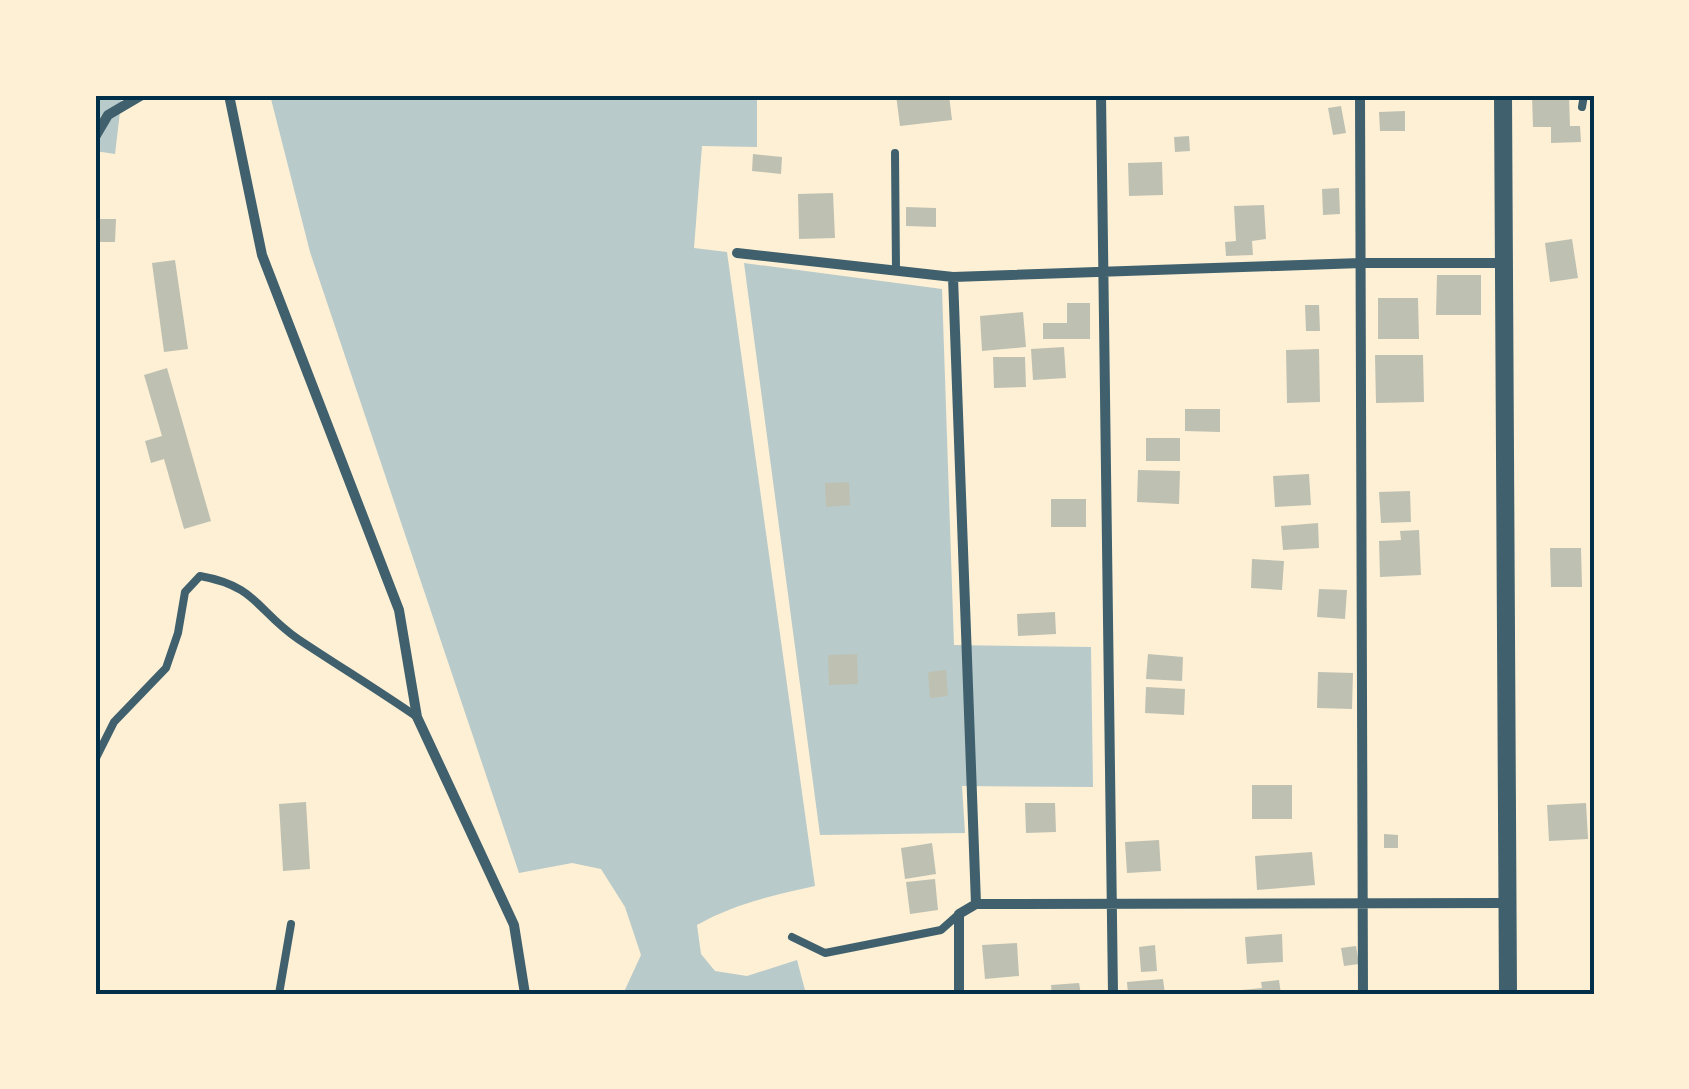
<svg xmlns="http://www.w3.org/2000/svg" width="1689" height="1089" font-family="Barlow,sans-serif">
  <rect width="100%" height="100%" fill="#fdf0d5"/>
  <path fill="#b9caca" d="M95,95H122L115,154L95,151Z
    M270,95H757V147L702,146L694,248L727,252L815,886C774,895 734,904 697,925L701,954L715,971L747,976L797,960L806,994H623L641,955L625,907L601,869L572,863L519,873L310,252Z
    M744,263L942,289L954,645L1091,647L1093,787L962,786L965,833L820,835Z"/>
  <path fill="#bec0b2" d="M896,95H949L952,120L900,126Z
    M1532,95H1569L1570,126H1580L1581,142L1551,143V127H1533Z
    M1341,106L1346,133L1333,135L1328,108Z
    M1405,111V131H1380L1379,112Z
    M1189,136L1190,151L1175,152L1174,137Z
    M753,154L782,157L781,174L752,171Z
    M1162,162L1163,195L1129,196L1128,163Z
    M1339,188L1340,214L1323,215L1322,189Z
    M833,193L835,238L799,239L798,194Z
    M1264,205L1266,239L1252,241L1253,255L1226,256L1225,242L1236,241L1234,206Z
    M906,207L936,208V227L906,226Z
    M96,219H116L115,242H96Z
    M1572,239L1578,278L1550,282L1545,243Z
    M175,260L188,349L164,352L152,263Z
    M1437,275H1481V315H1436Z
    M1378,298H1418L1419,339H1378Z
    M1067,303H1090V339H1043V323H1067Z
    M1305,305H1319L1320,331H1306Z
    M1023,312L1026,347L982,351L980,316Z
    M1064,347L1066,378L1033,380L1031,349Z
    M1319,349L1320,402L1287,403L1286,350Z
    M1375,355H1423L1424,402L1376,403Z
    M993,357H1025L1026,387L994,388Z
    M167,368L211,521L184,529L164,459L151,463L145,441L162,436L144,375Z
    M1185,409H1220V432L1185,431Z
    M1146,438H1180V461H1146Z
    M1138,470L1180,471L1179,504L1137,502Z
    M1309,474L1311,505L1275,507L1273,476Z
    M849,482L850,505L826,507L825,483Z
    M1410,491L1411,522L1381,523L1379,492Z
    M1051,499H1086V527H1051Z
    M1318,523L1319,548L1283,550L1281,526Z
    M1419,530L1421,575L1380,577L1379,541L1401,540L1400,531Z
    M1550,548H1581L1582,587H1551Z
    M1252,559L1284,561L1282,590L1251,588Z
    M1319,589L1347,590L1345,619L1317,617Z
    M1055,612L1056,634L1018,636L1017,614Z
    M857,654L858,684L829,685L828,655Z
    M1148,654L1183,657L1182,681L1146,679Z
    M946,670L948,696L930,698L928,672Z
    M1318,672L1353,673L1352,709L1317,708Z
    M1146,687L1185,689L1184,715L1145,713Z
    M1252,785H1292V819H1252Z
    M306,802L310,869L283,871L279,804Z
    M1025,803H1055L1056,832L1026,833Z
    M1586,803L1588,839L1549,841L1547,805Z
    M1384,834L1398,835V848H1384Z
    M1159,840L1161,871L1127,873L1125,842Z
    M932,843L936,874L905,879L901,848Z
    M1312,852L1315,885L1257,890L1255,856Z
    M935,879L938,910L910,914L906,882Z
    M1282,934L1283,962L1247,964L1245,937Z
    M1017,943L1019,976L985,979L982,945Z
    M1155,945L1157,971L1141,972L1139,947Z
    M1356,946L1359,964L1344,966L1341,948Z
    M1163,979L1165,994H1128L1127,982Z
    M1279,980L1281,994H1242V990L1262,988L1261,982Z
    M1079,983L1081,994H1052L1051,985Z
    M1384,990H1420V994H1384Z"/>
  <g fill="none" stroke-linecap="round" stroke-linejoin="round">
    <path stroke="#3f606c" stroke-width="8" d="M1582,107L1584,95
      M895,153L896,271
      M95,760L114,722L166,668L178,633L185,592L200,576C257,586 257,611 298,639C337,665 378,690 417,717
      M792,937L825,953L941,930L959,914
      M279,994L291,924"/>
    <path stroke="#3f606c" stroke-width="10" d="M229,95L262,255L399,610L417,717L514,925L525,994
      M1101,95L1113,994
      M1360,95L1363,994
      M95,137L108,115L142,95
      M737,253L953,277L1361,263H1505
      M953,277L976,904
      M976,904L1507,903
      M959,994V914L976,904"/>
    <path stroke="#3f606c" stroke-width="18" d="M1503,95L1508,994"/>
  </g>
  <rect width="1689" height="1089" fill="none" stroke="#fdf0d5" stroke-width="195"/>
  <rect x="98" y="98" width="1494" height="894" fill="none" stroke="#003049" stroke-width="4"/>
</svg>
